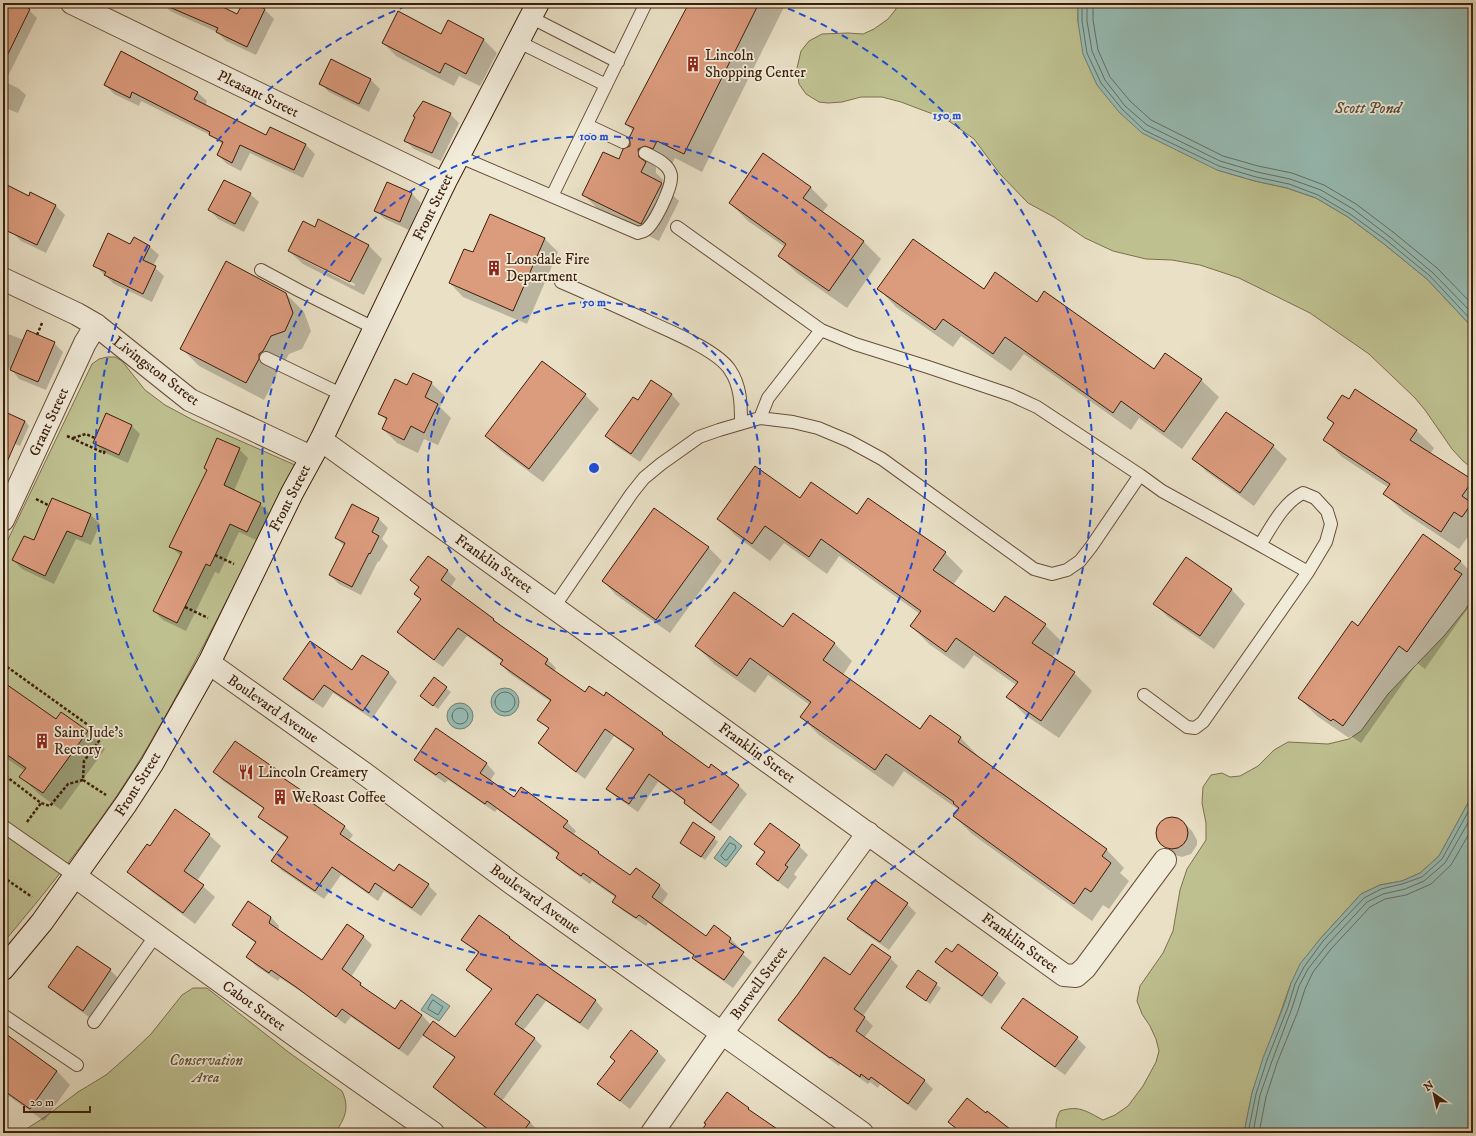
<svg xmlns="http://www.w3.org/2000/svg" width="1476" height="1136" font-family="'IM FELL DW Pica',serif">
  <rect width="100%" height="100%" fill="#e9e0c6"/>
  <filter id="stains"><feTurbulence type="fractalNoise" baseFrequency=".005" numOctaves="4"/><feColorMatrix values="0 0 0 0 .2 0 0 0 0 .09 0 0 0 0 .02 0 0 0 .5 -.17"/></filter>
  <radialGradient id="worn" r=".72"><stop offset=".6" stop-color="#630" stop-opacity="0"/><stop offset="1" stop-color="#630" stop-opacity=".3"/></radialGradient>
  <path fill="#bec090" stroke="#7e6f4c" d="M897,3H1078V22L1217,170L1255,181L1287,188L1316,198L1348,217L1384,244L1427,279L1473,328V469L1463,461L1452,449L1425,410L1415,398L1369,354L1310,313L1239,278L1200,265L1172,260L1146,259L1113,251L1085,238L1054,217L1028,203L1000,174L974,139L946,119L901,102L882,97H861L842,102L828,103L819,102L806,94L799,84L797,68L801,51L809,41L822,34L848,33L863,34L874,29L888,19L896,9Z
    M107,357H115L122,361L145,390L165,405L193,420L295,465C248,558 202,653 150,743C108,815 56,880 3,943V550L92,364L99,359Z
    M1473,597V794L1439,856L1420,873L1402,881L1380,885L1361,894L1320,939L1291,983L1252,1093L1244,1133H1057C1055,1124 1056,1119 1060,1111C1079,1105 1086,1111 1103,1120L1115,1115L1128,1106L1143,1086L1156,1062L1159,1051L1156,1039L1150,1026L1142,1014L1137,1001L1140,986L1163,953L1173,931L1180,890L1187,869L1206,840V823L1202,803L1203,787L1211,775L1222,773L1230,777L1240,776L1258,766L1274,750L1288,742L1328,744L1349,739L1361,731L1388,694L1444,636L1466,609Z
    M193,988H207L287,1051L342,1091C350,1108 345,1118 335,1133H20L45,1117L78,1092L106,1075L131,1053L151,1034L182,995Z"/>
  <path fill="#97bdb6" stroke="#737d71" d="M1078,3H1473V328L1427,279L1384,244L1348,217L1316,198L1287,188L1255,181L1217,170L1142,133L1119,112L1097,85L1083,54L1078,22Z
    M491 702a14 14 0 1 1 28 0a14 14 0 1 1-28 0Z
    M447 716a13 13 0 1 1 26 0a13 13 0 1 1-26 0Z
    M1473,794V1133H1244L1252,1093L1263,1058L1284,1005L1291,983L1300,964L1320,939L1361,894L1380,885L1402,881L1420,873L1439,856Z
    M730,836L742,846L726,867L714,858Z
    M432,994L450,1006L439,1021L421,1010Z"/>
  <path fill="#0003" fill-rule="evenodd" d="M3,3H15L29,10L37,18L5,82L18,88L26,95L18,113L3,107Z
    M162,3H214L238,15L244,3H250L265,10L274,19L256,55L226,41L217,32L170,11Z
    M690,3H786L702,172L675,158L671,166L663,163L656,167V173L663,180L661,184L679,201L659,241L601,212L583,194L619,160L630,146L633,131L626,124Z
    M441,35L484,40L497,53L480,86L459,76L454,86L396,56L383,43Z
    M121,52L198,93L207,101L205,106L267,136L270,129L306,145L315,154L303,178L250,153L241,171L227,164L218,155L223,145L212,136L141,101L139,106L114,94L105,85Z
    M331,61L371,80L380,89L369,112L329,92L320,83Z
    M450,114L459,123L441,161L414,149L405,140Z
    M387,183L412,194L421,203L409,230L385,219L376,211Z
    M3,185L29,197L31,194L56,206L65,215L46,253L21,241L14,234L3,229Z
    M810,187L828,205L822,213L863,241L881,259L847,308L797,273L779,256L785,247L748,221L730,203Z
    M250,194L259,202L244,232L218,219L210,210Z
    M491,215L545,239L558,252L527,324L463,297L450,283L474,254Z
    M319,221L369,246L382,259L364,295L303,264L289,251L315,228ZM304,258L355,284L354,286L304,260Z
    M134,239L150,247L159,255L153,266L164,276L152,302L114,284L94,265L131,245Z
    M879,289L984,290L1037,303L1154,370L1201,380L1219,397L1182,449L1139,418L1131,430L1024,354L1011,371L961,336L953,347L896,307Z
    M285,293L304,312L311,331L302,349L289,354L280,369L277,372L276,377L264,400L199,366L181,348Z
    M3,332L24,340L54,343L63,352L46,390L19,379L11,369L3,366Z
    M652,382L672,395L680,404L640,462L615,445L606,436L638,402Z
    M431,383L445,396L440,407L451,418L438,445L424,439L418,453L397,443L383,429L387,421L379,413L407,386Z
    M585,395L599,409L543,482L500,450L486,436Z
    M1349,400L1416,430L1434,448L1430,454L1473,482V530L1459,549L1403,512L1385,494L1389,488L1342,457L1324,439L1334,425L1328,418Z
    M3,412L25,421L29,426L20,446L3,439Z
    M131,425L140,434L128,463L103,452L94,443Z
    M1273,446L1287,459L1254,506L1207,472L1194,459Z
    M239,449L248,458L234,491L260,504L269,513L256,540L239,532L219,574L215,572L186,631L163,620L154,611L181,556L170,546Z
    M52,499L91,515L100,524L91,545L76,539L54,584L22,569L13,560L34,542Z
    M800,499L857,516L869,499L945,553L963,571L953,585L994,614L1045,625L1063,643L1052,658L1074,673L1092,691L1059,738L1025,715L1008,697L1016,685L974,655L964,669L929,644L911,626L920,614L839,556L827,574L784,543L770,561L736,536L718,519Z
    M352,505L379,519L388,528L382,539L388,546L379,562L378,561L361,595L339,584L330,575L345,547L336,538Z
    M655,509L709,548L722,561L670,633L616,595L603,581Z
    M428,557L448,571L456,579L450,588L494,620L501,627L548,660L556,668L554,672L585,694L662,733L669,740L709,769L712,766L739,786L747,794L720,831L693,811L685,803L686,802L658,782L638,812L616,797L607,789L634,751L614,736L585,779L547,751L539,743L549,729L538,719L551,702L509,673L501,664L503,662L467,636L443,667L407,641L399,632L422,600L420,588L411,580Z
    M1186,559L1232,590L1245,604L1214,649L1168,617L1155,604Z
    M1460,561L1473,574V601L1425,669L1417,663L1361,743L1351,736L1349,738L1317,716L1299,698L1359,627Z
    M794,615L835,644L852,661L843,675L920,730L931,717L961,738L978,756V757L1107,850L1124,868L1120,873L1129,881L1109,909L1103,905L1092,921L972,834L954,816L959,810L904,771L893,787L819,735L801,717L810,705L768,675L755,693L714,664L696,646L784,629Z
    M363,656L389,673L397,682L372,719L333,693L323,708L293,688L284,679L353,671Z
    M3,683L56,721L87,731L105,749L61,810L39,794L21,777L25,771L3,756Z
    M446,688L451,692L438,709L425,700Z
    M437,729L487,764L495,773L490,781L514,798L567,822L576,831L573,835L631,877L659,885L668,894L661,905L706,938L714,927L731,939L740,948L738,950L752,962L733,988L702,966L693,957L694,956L648,923L646,926L622,910L613,902L616,898L592,881L590,884L566,867L557,858L559,855L497,809L495,812L448,780L445,783L424,768L415,760Z
    M214,772H278L287,780L286,781L303,792L312,801L310,803L345,827L353,835L349,841L394,873L428,885L437,894L421,916L384,891L378,901L341,875L324,899L281,870L272,861L288,839L268,825L260,816L264,809L223,781Z
    M1174,817L1183,822L1192,831L1197,840V845L1191,854L1182,857L1172,854L1159,841L1157,831L1161,823L1169,818Z
    M770,824L799,846L808,855L794,874L797,877L788,889L766,873L757,864L765,853L755,844Z
    M209,835L221,846L197,881L215,897L195,924L140,883L128,872L150,847Z
    M714,838L718,842L705,860L681,843Z
    M3,852L9,859L3,868Z
    M907,904L916,913L889,950L857,928L849,919Z
    M271,917L279,926L278,930L323,961L347,925L364,937L372,945L351,977L368,992L396,1011L422,1015L431,1025L456,1038L492,990L475,978L467,970L479,954L462,940L510,937L518,945L596,1001L603,1009L588,1030L546,1001L523,1031L535,1039L542,1046L502,1101L530,1122L537,1130L536,1133H492L442,1095L434,1087L455,1058L433,1042L424,1034L408,1056L351,1017L345,1024L306,995L280,978L278,981L256,966L247,957L257,944L242,933L233,925Z
    M958,945L997,974L1006,983L991,1004L946,971L937,962L952,954Z
    M77,947L110,970L119,979L92,1019L59,996L50,987Z
    M890,958L898,966L863,1016L873,1026L864,1038L925,1081L933,1089L916,1111L880,1084L878,1088L870,1082L868,1084L840,1064L839,1066L787,1028L779,1020L851,976Z
    M918,971L941,988L930,1004L907,987Z
    M1003,1028L1077,1038L1086,1047L1065,1075L1011,1036Z
    M3,1040L57,1071L70,1085L44,1121L3,1092Z
    M657,1051L666,1060L630,1109L608,1092L599,1083L616,1061Z"/>
  <g fill="none" stroke-linecap="round" stroke-linejoin="round">
    <path stroke="#6a6e60" stroke-width="1" d="M1082,3V21L1087,53L1101,83L1122,109L1144,130L1219,166L1256,177L1289,184L1318,195L1350,214L1386,240L1430,276L1473,322
      M1087,3V21L1092,51L1105,80L1125,106L1147,125L1220,161L1257,172L1290,179L1321,190L1353,209L1390,237L1433,273L1473,314
      M1093,3V20L1098,50L1110,77L1130,101L1151,120L1223,156L1258,166L1292,173L1324,185L1356,204L1393,232L1437,268L1473,305
      M495 702a10 10 0 1 1 20 0a10 10 0 1 1-20 0Z
      M452 716a8 8 0 1 1 16 0a8 8 0 1 1-16 0Z
      M730,843L735,845L736,848L727,860H725L721,856Z
      M433,1000L443,1007L438,1015L428,1009Z
      M1248,1133L1256,1094L1267,1060L1288,1007L1295,984L1304,967L1323,941L1364,898L1381,889L1402,884L1422,877L1442,859L1473,803
      M1253,1133L1260,1095L1272,1061L1292,1008L1299,986L1308,969L1327,945L1367,902L1383,894L1405,889L1424,881L1445,863L1473,814
      M1259,1133L1266,1097L1277,1063L1298,1011L1305,989L1313,972L1331,949L1370,907L1385,899L1406,895L1431,884L1451,865L1473,827"/>
  </g>
  <path fill="#db9b7d" stroke="#3d1e09" d="M3,3H18L30,9L3,64Z
    M160,3H215L237,14L243,3H253L265,9L247,47L216,32L218,28Z
    M689,3H759L684,154L657,141L653,149L645,146L638,149L639,157L646,162L641,172L662,183L641,224L582,195L603,152L619,159L623,149L630,146V142L629,138L634,128L625,124Z
    M398,11L441,34L448,20L484,39L466,74L445,63L440,73L382,43Z
    M121,51L198,92L194,99L266,135L270,127L306,144L294,170L240,145L232,163L217,155L223,142L209,135L210,132L132,92L130,98L104,85Z
    M331,59L371,79L359,104L319,84Z
    M423,101L451,113L432,153L404,141L415,117L413,116Z
    M763,153L811,187L803,198L864,241L829,291L778,256L786,244L729,203Z
    M224,180L251,193L235,224L208,210Z
    M387,182L412,193L400,222L374,211Z
    M3,183L29,196L30,192L56,205L37,245L3,229Z
    M490,214L545,238L513,311L449,283L464,249L473,252Z
    M318,219L369,245L350,282L288,251L303,221L315,227Z
    M108,233L130,244L134,237L150,246L143,260L156,266L143,294L104,275L106,272L93,266Z
    M913,239L984,289L995,272L1037,302L1044,291L1154,369L1165,353L1202,379L1164,432L1121,401L1113,413L1005,337L993,354L943,319L935,330L877,289Z
    M226,261L286,293L293,313L285,331L271,336L263,351L259,354V359L246,383L180,349Z
    M27,330L55,342L38,382L10,370Z
    M542,361L586,394L529,469L485,436Z
    M413,373L432,382L425,397L438,404L424,433L411,426L404,440L382,429L387,418L378,414L395,379L407,385Z
    M651,380L672,394L631,454L605,436L633,397L638,400Z
    M1355,389L1417,430L1410,440L1473,480L1462,496L1472,503L1462,517L1454,512L1441,532L1383,494L1390,484L1323,440L1334,423L1327,418L1342,395L1349,399Z
    M3,411L25,421L3,471Z
    M1226,412L1274,445L1240,493L1192,459Z
    M106,413L132,425L119,455L93,443Z
    M217,438L240,448L224,485L261,503L247,532L230,524L210,566L206,564L177,623L153,611L182,552L169,547L207,470L204,468Z
    M755,466L800,498L811,482L857,514L868,498L946,552L933,570L994,612L1005,596L1046,624L1032,643L1075,672L1041,721L1006,697L1018,682L956,638L946,652L910,626L921,611L821,539L809,557L765,526L752,544L717,519Z
    M52,498L91,514L82,537L67,531L45,576L12,560L24,536L34,540Z
    M352,504L379,518L372,532L379,536L370,554L369,553L352,587L329,575L345,543L335,538Z
    M654,508L709,547L656,620L602,581Z
    M1423,534L1461,561L1454,569L1462,574L1407,652L1399,646L1343,726L1333,719L1331,721L1298,698L1352,621L1358,626Z
    M428,556L448,570L441,580L494,619L493,620L548,659L545,664L585,692L589,686L604,696L606,692L663,733L662,734L709,768L711,764L739,785L711,823L684,803L685,800L649,774L629,804L606,789L634,749L605,729L576,772L538,743L549,728L537,720L551,700L500,664L503,660L458,628L434,660L397,632L421,599L414,594L419,587L410,580Z
    M1186,557L1232,589L1200,636L1153,604Z
    M734,592L783,627L793,613L835,643L823,660L920,729L930,715L961,737L958,742L1107,849L1102,856L1111,863L1091,892L1085,888L1074,904L953,816L959,808L953,803L954,802L886,754L875,770L800,717L811,702L750,658L737,676L695,646Z
    M310,641L352,670L362,655L389,672L363,711L324,685L313,700L283,679Z
    M434,677L447,687L433,706L420,696Z
    M3,682L56,719L61,712L88,731L43,793L19,777L26,768L3,752Z
    M436,728L487,763L480,773L514,797L521,787L568,821L563,827L599,852L598,853L630,875L636,868L660,885L652,897L706,936L714,925L731,938L729,942L744,952L724,980L692,958L694,955L639,915L636,918L612,902L616,896L583,873L581,876L556,858L559,853L487,801L485,804L439,772L436,775L414,760Z
    M235,741L279,771L277,774L304,792L301,795L345,826L340,834L394,871L399,864L429,884L412,908L375,883L369,893L332,867L315,891L271,861L288,837L258,817L264,808L213,772Z
    M175,809L210,834L184,871L204,885L183,913L127,872L147,844L150,846Z
    M1156 833a16 16 0 1 1 32 0a16 16 0 1 1-32 0Z
    M693,822L715,837L701,857L680,843Z
    M770,823L800,845L785,865L788,867L778,881L756,864L765,852L754,844Z
    M875,880L908,903L880,942L847,919Z
    M248,901L271,917L269,923L322,960L347,924L364,936L342,969L361,983L360,985L395,1009L401,1000L422,1015L399,1049L342,1009L336,1017L296,987L271,970L269,973L246,957L256,942L232,925Z
    M479,915L510,937L509,938L554,971L596,1000L580,1023L537,994L515,1024L535,1038L494,1094L530,1122L522,1133H493L433,1087L455,1057L423,1035L433,1021L455,1037L492,989L466,970L479,952L461,940Z
    M872,944L891,957L854,1009L865,1017L856,1031L925,1080L908,1104L871,1077L869,1080L861,1074L860,1077L831,1057L830,1058L778,1020L798,994L824,957L850,975Z
    M958,944L998,973L982,996L935,962L946,948L952,952Z
    M77,946L111,969L83,1011L48,987Z
    M918,970L937,983L926,1001L906,987Z
    M1023,998L1078,1037L1055,1067L1001,1028Z
    M631,1030L658,1051L620,1101L597,1084L615,1061L610,1057Z
    M3,1032L57,1071L30,1109L3,1090Z
    M727,1092L749,1108L748,1109L783,1133H700L706,1124L704,1123Z
    M967,1098L986,1113L987,1111L1015,1133H962L948,1122Z"/>
  <g fill="none" stroke-linecap="round" stroke-linejoin="round">
    <g stroke="#684e38" stroke-width="14">
      <path id="lane" d="M530,17L618,62
        M517,41L606,85
        M587,125L623,142
        M458,156L638,233C640,232 642,232 644,231C654,226 673,186 671,175C669,164 655,158 645,153
        M552,196L646,3
        M677,227L821,330L855,344L928,367L1011,395L1037,407L1140,475L1162,491L1260,545L1308,572
        M261,270L300,291L374,328
        M561,282C591,295 621,308 650,322C672,332 718,351 730,370C741,386 741,405 741,423
        M266,358L343,395
        M760,418L768,398L821,330
        M554,607L632,493L644,478L661,464L699,437L719,430L760,418L793,422L818,428L849,441L882,459L1034,569L1052,574L1067,570L1080,561L1091,547L1140,475
        M1144,695L1187,727L1195,728L1203,722L1308,572L1326,542L1331,524L1327,511L1315,498L1303,493C1283,503 1272,526 1260,545
        M3,826L76,877
        M3,1015L77,1065
        M94,1022L156,935"/>
    </g>
    <g stroke="#684e38" stroke-width="24">
      <path id="street" d="M72,3L444,184
        M3,279L77,314L96,325L190,400L311,457
        M321,440L1064,975L1076,976L1085,968L1165,860
        M3,520L85,343L96,325
        M209,663L365,774L510,882L862,1133
        M76,877L311,1047L433,1133
        M652,1133L722,1033L868,833"/>
    </g>
    <g stroke="#3d1e09" stroke-width="24">
      <path id="secondary" d="M3,969L42,922L126,804L152,764L209,663L292,493L321,440L444,184L538,3"/>
    </g>
    <path stroke="#3d1e09" stroke-width="2.5" stroke-dasharray="3 2" stroke-linecap="butt" d="M37,335L42,323
      M67,436L104,453L105,449
      M73,438L86,434L95,438
      M36,499L48,505
      M215,555L234,564
      M185,607L208,618
      M3,664L98,732L99,741L84,761L83,780L68,784L50,806L41,803L3,774
      M83,780L106,795
      M3,785L8,778
      M27,822L41,803
      M3,877L32,897"/>
    <use href="#lane" stroke="#f1ebda" stroke-width="12"/>
    <use href="#street" stroke="#f1ebda" stroke-width="22"/>
    <use href="#secondary" stroke="#f1ebda" stroke-width="22"/>
  </g>
  <g fill="none" stroke="#1d4ed8" stroke-width="2" stroke-dasharray="7 5">
    <circle cx="594" cy="468" r="166"/>
    <circle cx="594" cy="468" r="332"/>
    <path d="M777 4A499 499 0 1 1 411 4"/>
  </g>
  <defs>
    <g id="building-bare" transform="scale(1.2)"><path d="M-4-6H4V6H1V3H-1V6H-4ZM-2.5-4.3h1.7v1.8h-1.7ZM.8-4.3h1.7v1.8H.8ZM-2.5-1h1.7V.8h-1.7ZM.8-1h1.7V.8H.8Z" fill="#8f2418" stroke="#f1ebda" stroke-width="2.5" paint-order="stroke"/></g>
    <g id="restaurant-bare" transform="scale(1.2)"><path d="M-5-6h1v4h1v-4h1v4h1v-4h1v5L-1.5 .5V6h-2V.5L-5-1ZM5-6V6H3V1.5H1.5Q1.5-4 5-6Z" fill="#8f2418" stroke="#f1ebda" stroke-width="2.5" paint-order="stroke"/></g>
  </defs>
  <g fill-rule="evenodd">
    <use href="#building-bare" x="693" y="64"/>
    <use href="#building-bare" x="494" y="268"/>
    <use href="#building-bare" x="42" y="741"/>
    <use href="#restaurant-bare" x="246" y="772"/>
    <use href="#building-bare" x="280" y="797"/>
  </g>
  <g text-anchor="middle" dominant-baseline="central" stroke-width="3.5" stroke-linejoin="round" paint-order="stroke">
    <g font-size="15" fill="#3d1e09" stroke="#f1ebda" text-anchor="start">
      <text x="705" y="55">Lincoln<tspan x="705" dy="17">Shopping Center</tspan></text>
      <text x="506" y="259">Lonsdale Fire<tspan x="506" dy="17">Department</tspan></text>
      <text x="54" y="732">Saint Jude's<tspan x="54" dy="17">Rectory</tspan></text>
      <text x="258" y="772">Lincoln Creamery</text>
      <text x="292" y="797">WeRoast Coffee</text>
    </g>
    <g font-size="15" fill="#3d1e09" stroke="#f1ebda">
      <text transform="translate(258 94) rotate(26)">Pleasant Street</text>
      <text transform="translate(433 207) rotate(-64)">Front Street</text>
      <text transform="translate(156 371) rotate(37)">Livingston Street</text>
      <text transform="translate(49 422) rotate(-65)">Grant Street</text>
      <text transform="translate(290 498) rotate(-63)">Front Street</text>
      <text transform="translate(494 564) rotate(35)">Franklin Street</text>
      <text transform="translate(273 709) rotate(35)">Boulevard Avenue</text>
      <text transform="translate(757 753) rotate(36)">Franklin Street</text>
      <text transform="translate(138 784) rotate(-58)">Front Street</text>
      <text transform="translate(535 899) rotate(36)">Boulevard Avenue</text>
      <text transform="translate(1020 943) rotate(36)">Franklin Street</text>
      <text transform="translate(759 983) rotate(-54)">Burwell Street</text>
      <text transform="translate(254 1006) rotate(36)">Cabot Street</text>
    </g>
    <g font-size="15" font-style="italic" fill="#644f32" stroke="#f1ebda">
      <text x="206" y="1060">Conservation<tspan x="206" dy="17">Area</tspan></text>
    </g>
    <g font-size="16" font-style="italic" fill="#584e3d" stroke="#f1ebda">
      <text x="1368" y="108">Scott Pond</text>
    </g>
  </g>
  <circle cx="594" cy="468" r="6" fill="#1d4ed8" stroke="#f1ebda" stroke-width="2"/>
  <g font-size="12" text-anchor="middle" font-weight="bold" fill="#1d4ed8" stroke="#f1ebda" stroke-width="3.5" stroke-linejoin="round" paint-order="stroke">
    <text x="947" y="119">150 m</text>
    <text x="594" y="140">100 m</text>
    <text x="594" y="306">50 m</text>
  </g>
  <rect width="1476" height="1136" fill="none" stroke="#e9e0c6" stroke-width="16"/>
  <rect x="4" y="4" width="1468" height="1128" fill="none" stroke="#3d1e09" stroke-width="2"/>
  <rect x="8" y="8" width="1460" height="1120" fill="none" stroke="#3d1e09"/>
  <g transform="translate(1434 1094) rotate(326)" stroke="#f1ebda" stroke-width="3" paint-order="stroke">
  <path d="M0-3L7 15L0 10L-7 15Z" fill="#3d1e09"/>
  <text y="-6" font-size="11" font-weight="bold" text-anchor="middle" fill="#3d1e09">N</text>
  </g>
  <path d="M24 1106v6h66v-6" fill="none" stroke="#3d1e09" stroke-width="2"/>
  <text x="30" y="1106" font-size="12" fill="#3d1e09" stroke="#f1ebda" stroke-width="3" paint-order="stroke">20 m</text>
  <rect width="100%" height="100%" filter="url(#stains)"/>
  <rect width="100%" height="100%" fill="url(#worn)"/>
</svg>
